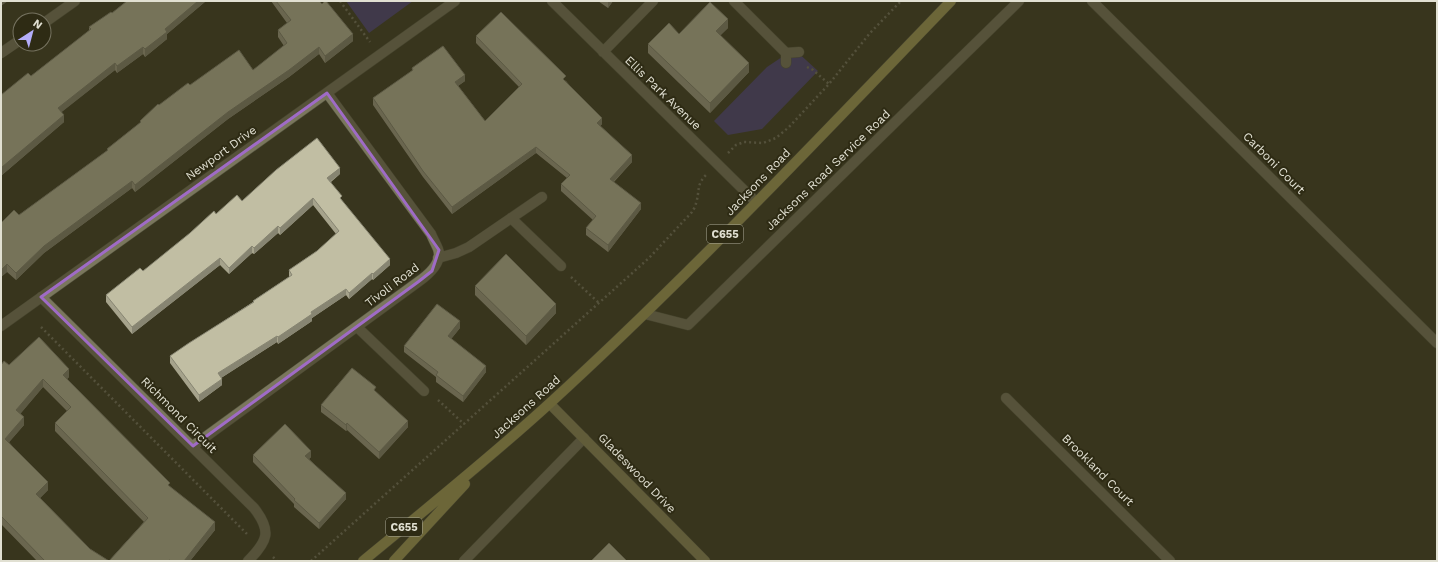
<svg xmlns="http://www.w3.org/2000/svg" width="1438" height="562" font-family="'Work Sans',sans-serif">
  <rect width="100%" height="100%" fill="#38351e"/>
  <path fill="#493f81" d="M346,1H413L369,33Z
    M794,49L818,71L762,129L728,135L714,121L767,67Z"/>
  <g fill="none" stroke-linecap="round" stroke-linejoin="round">
    <g stroke="#55543f" stroke-width="11">
      <path id="lane" d="M734,1L786,53
        M786,63V53L799,52"/>
    </g>
    <g stroke="#55543f" stroke-width="11">
      <path id="street" d="M552,1L756,202
        M1092,1L1437,343
        M44,23L75,1
        M603,52L653,1
        M1,53L20,40
        M511,218L561,266
        M438,258L456,253L469,247L542,197
        M41,297L254,508C272,531 268,541 248,561
        M645,314L688,325L1019,1
        M1,326L455,1
        M357,327L424,391
        M1006,398L1170,561
        M193,446L418,282C428,275 443,263 438,249C436,244 433,239 431,234L327,93
        M464,561L584,438"/>
    </g>
    <g stroke="#55543f" stroke-width="11">
      <path id="secondary" d="M550,404L705,561"/>
    </g>
    <g stroke="#55543f" stroke-width="11">
      <path id="primary" d="M363,561C426,509 490,458 550,403C690,275 820,137 951,1
        M394,561L465,484"/>
    </g>
    <path stroke="#75735f" stroke-width="2.5" stroke-dasharray="2 3" stroke-linecap="butt" d="M340,1L370,42
      M807,67L813,70L829,84
      M728,153L736,145L744,142L763,143L776,138L789,127L829,84L870,33L901,1
      M571,277L599,303
      M41,327L248,535
      M438,400L464,424
      M273,557L277,561
      M311,561L649,258L692,212C693,210 696,206 696,203C700,191 696,185 706,175"/>
    <use href="#lane" stroke="#7a775d" stroke-width="10"/>
    <use href="#street" stroke="#7a775d" stroke-width="10"/>
    <use href="#secondary" stroke="#938d5c" stroke-width="10"/>
    <use href="#primary" stroke="#aba35a" stroke-width="10"/>
  </g>
  <path fill="#a6a38c" fill-rule="evenodd" d="M127,1H206L167,34V39L145,57L143,54L117,73L115,70L61,112L64,122L2,175L1,174V95L31,76L89,31V27L112,13Z
    M271,1H319L353,41L325,63L319,54L289,77L228,119L135,192L132,188L44,253L16,280L7,272L1,277L19,215L107,151V149L140,123V121L159,105L190,85L253,70L284,46L278,37V30L287,23Z
    M598,1H613L608,8Z
    M728,28L720,35L749,72L710,113L648,53V44L679,34Z
    M476,36L566,81L602,124L600,126L632,162L614,182L641,209L608,252L586,235V228L593,220L561,191V184L567,178L536,153L452,214L423,177L373,105V98L412,71V68L465,81L458,86L485,121L519,87L476,43Z
    M340,174L331,182L342,201L390,265L373,280L372,279L349,299L346,295L312,318V321L278,344L277,342L221,378L222,385L199,402L170,363V356L253,302V301L289,277V270L317,251L336,234L313,205L280,235L278,233L254,254L252,253L229,274L220,265L132,334L106,302V295L143,271L216,214L242,201Z
    M475,286L556,313L526,345L475,295Z
    M460,328L451,339L486,372L463,402L436,382V377L404,352V346Z
    M1,365H9L69,377L67,379L170,487L215,530L190,561H37L1,524ZM43,387L67,411L55,423V431L144,522L109,561L90,549L40,498L48,490L9,442L24,425L20,414Z
    M376,392L408,427L379,459L347,430L346,431L321,412V405Z
    M253,455L311,457L309,459L346,499L319,529L294,507V504L253,462Z"/>
  <path fill="#878572" d="M1,1H8L1,6Z
    M198,1H206L167,34V39L145,57V49L165,29Z
    M608,1H613L608,8Z
    M728,19V28L716,40V31Z
    M353,34V41L325,63V56Z
    M143,47V54L117,73V66Z
    M319,47V54L289,77L228,119L135,192V185L228,112Z
    M115,63V70L58,115V108Z
    M749,63V72L710,113V103Z
    M465,75V81L455,88V82Z
    M64,115V122L2,175V167Z
    M602,118V124L597,130V123Z
    M536,147V153L452,214V207Z
    M632,155V162L610,185V179Z
    M340,168V174L327,184V178Z
    M132,181V188L44,253L16,280V273L44,246Z
    M313,198V205L280,235V228Z
    M641,203V209L608,252V245Z
    M278,226V233L254,254V248Z
    M252,246V253L229,274V268Z
    M220,258V265L132,334V327Z
    M390,259V265L373,280V274Z
    M7,264V272L1,277V270Z
    M372,273V279L349,299V293Z
    M346,289V295L312,318V321L278,344V337L311,312Z
    M556,304V313L526,345V336Z
    M460,321V328L448,343V336Z
    M277,336V342L218,380V373Z
    M486,366V372L463,402V396Z
    M69,369V377L63,383V375Z
    M43,379V387L16,419V410Z
    M222,379V385L199,402V395Z
    M24,417V425L5,447V439Z
    M408,421V427L379,459V452Z
    M347,423V430L346,431V425Z
    M311,451V457L305,463V456Z
    M48,482V490L36,502V494Z
    M346,493V499L319,529V523Z
    M215,522V530L190,561H184Z"/>
  <path fill="#c1bea3" stroke="#878572" fill-rule="evenodd" d="M127,1H198L165,29L167,32L145,49L143,47L117,66L115,63L58,108L64,115L2,167H1V95L28,73L31,76L91,29L89,27L111,12L112,13Z
    M276,1H319L322,4L325,1H326L353,34L325,56L319,47L289,70L228,112L135,185L132,181L44,246L16,273L7,264L1,270V223L14,210L19,215L108,150L107,149L141,122L140,121L158,104L159,105L188,83L190,85L239,50L253,70L287,43L278,30L291,20Z
    M710,2L728,19L716,31L749,63L710,103L648,44L669,23L679,34Z
    M501,12L566,76L563,79L602,118L597,123L632,155L610,179L641,203L608,245L586,228L596,216L561,184L570,175L536,147L452,207L423,171L373,98L413,70L412,68L443,46L465,75L455,82L485,121L522,84L476,36Z
    M317,138L340,168L327,178L342,196L340,198L390,259L373,274L372,273L349,293L346,289L311,312L312,314L278,337L277,336L218,373L222,379L199,395L170,356L189,343L254,302L253,301L292,275L289,270L317,251L339,231L313,198L280,228L278,226L254,248L252,246L229,268L220,258L132,327L106,295L140,268L143,271L190,233L214,211L216,214L237,195L242,201L276,170Z
    M506,254L556,304L526,336L475,286Z
    M437,304L460,321L448,336L486,366L463,396L436,375L438,372L404,346Z
    M39,337L69,369L63,375L170,483L168,485L215,522L184,561H171L169,560L168,561H45L1,516V365L4,361L9,365ZM43,379L71,407L55,423L148,518L109,561L90,549L36,494L48,482L5,439L24,417L16,410Z
    M352,368L376,387L374,390L408,421L379,452L347,423L346,425L321,405Z
    M285,424L311,451L305,456L346,493L319,523L294,500L295,499L253,455Z
    M609,543L627,561H591Z"/>
  <path d="M0 0H1438V562H0ZM327,93L439,250L432,271L418,282L193,446L41,297Z" fill="#38351e" fill-opacity=".55" fill-rule="evenodd"/>
  <path fill="none" stroke="#9f6bc6" stroke-width="3" stroke-linejoin="round" d="M327,93L439,250L432,271L418,282L193,446L41,297Z"/>
  <g text-anchor="middle" dominant-baseline="central" stroke-width="4" stroke-linejoin="round" paint-order="stroke">
    <g fill="#2e2b14" stroke="#abaa99" stroke-width="1">
      <rect x="707" y="225" width="36" height="18" rx="3"/>
      <rect x="386" y="518" width="36" height="18" rx="3"/>
    </g>
    <g font-size="11" font-weight="bold" fill="#e1e0d2">
      <text x="725" y="234">C655</text>
      <text x="404" y="527">C655</text>
    </g>
    <g font-size="12" fill="#e1e0d2" stroke="#2e2b14">
      <text transform="translate(663 93) rotate(44)">Ellis Park Avenue</text>
      <text transform="translate(221 153) rotate(-36)">Newport Drive</text>
      <text transform="translate(1274 163) rotate(45)">Carboni Court</text>
      <text transform="translate(828 170) rotate(-44)">Jacksons Road Service Road</text>
      <text transform="translate(758 182) rotate(-46)">Jacksons Road</text>
      <text transform="translate(392 285) rotate(-37)">Tivoli Road</text>
      <text transform="translate(526 407) rotate(-42)">Jacksons Road</text>
      <text transform="translate(179 415) rotate(45)">Richmond Circuit</text>
      <text transform="translate(1098 470) rotate(45)">Brookland Court</text>
      <text transform="translate(637 473) rotate(46)">Gladeswood Drive</text>
    </g>
  </g>
  <rect width="1438" height="562" fill="none" stroke="#e1e0d2" stroke-width="4"/>
  <g transform="translate(32 32) rotate(36)"><circle r="19" fill="#2e2b14" stroke="#767360"/>
  <path d="M0-3L7 15L0 10L-7 15Z" fill="#b3adf9"/>
  <text y="-6" font-size="11" font-weight="bold" text-anchor="middle" fill="#e1e0d2">N</text>
  </g>
</svg>
